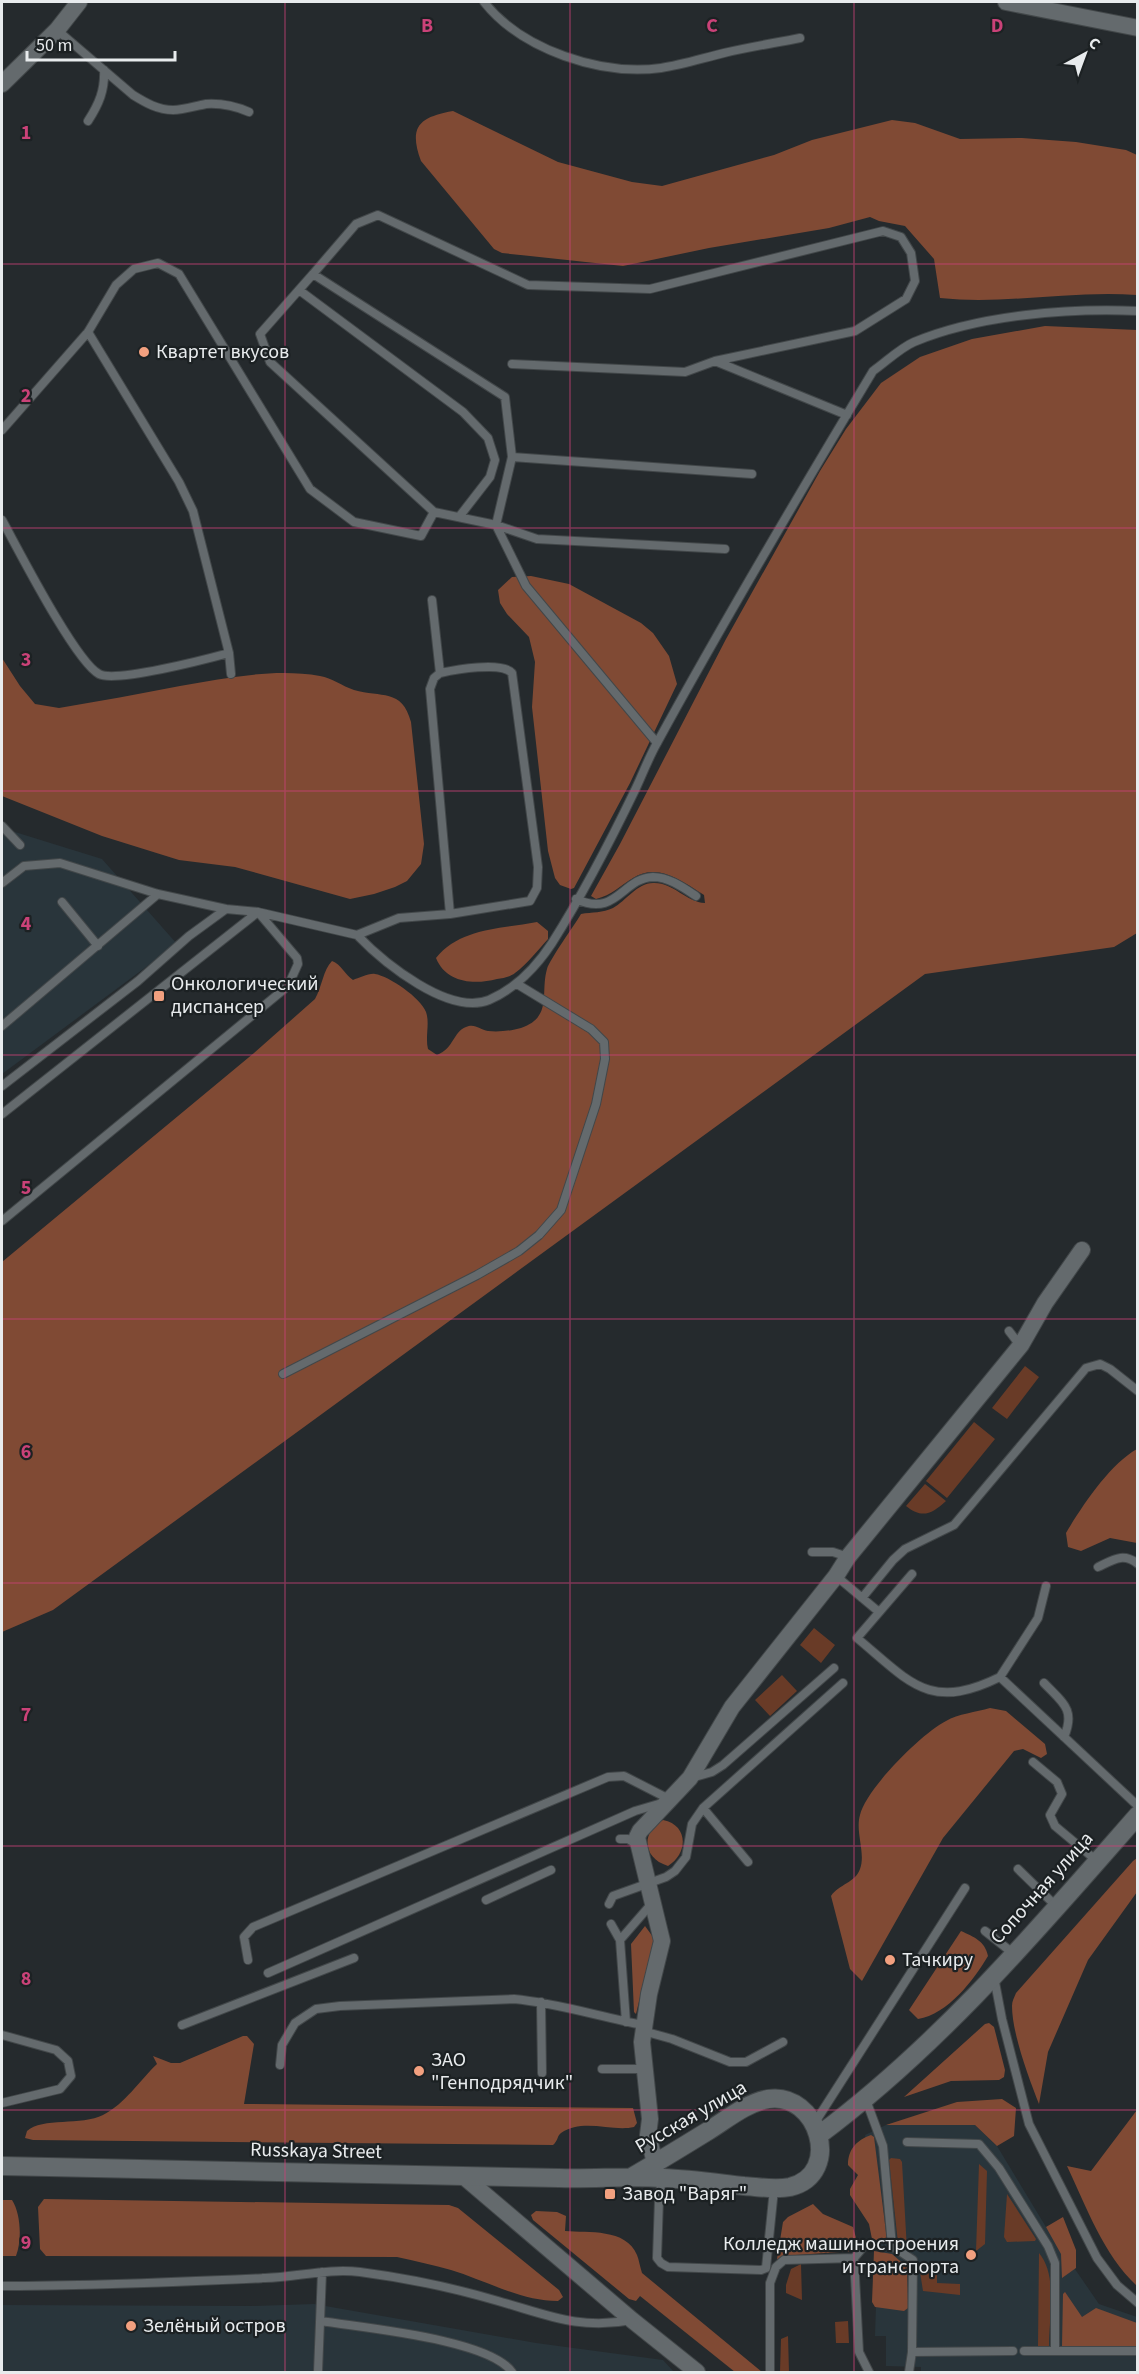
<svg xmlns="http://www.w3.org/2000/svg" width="1139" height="2374" font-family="'Source Sans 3',sans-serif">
  <rect width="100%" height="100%" fill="#252a2d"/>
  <path fill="#29353b" d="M2,828L102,859L177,944L2,1074Z
    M886,2125H975L997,2146L1046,2227L1099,2304L1137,2317V2372H921V2367L886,2366V2336H875L878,2245L865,2135Z
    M314,2304L536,2343L663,2360L674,2372H2V2305L253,2306Z"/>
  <path fill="#693b27" d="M1025,1366L1039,1377L1007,1419L992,1408Z
    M974,1422L995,1439L947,1498L926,1481Z
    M925,1484L946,1501C932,1514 922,1519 906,1506Z
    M814,1628L835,1645L821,1663L800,1645Z
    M782,1675L797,1691L770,1716L755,1700Z
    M891,2158L900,2159L902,2162L907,2250L905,2251L898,2243L889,2160Z
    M979,2164L987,2171L985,2244L976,2251Z
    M1007,2194L1036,2239L1035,2241L1007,2242L1004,2237Z
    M1039,2253C1058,2276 1049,2316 1049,2346H1038Z
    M801,2264L802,2300L786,2293V2285L791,2269Z
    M920,2272L937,2273V2283L960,2284V2295L923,2291Z
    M848,2321L849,2343H836L835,2322Z
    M788,2336L789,2372H780L781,2339Z"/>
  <path fill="#804a34" d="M453,111L558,162L632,182L662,186L774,155L812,140L892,120L915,123L960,139L1022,138L1076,142L1126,150L1137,155V295C1072,290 1006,305 940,298L934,259L905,226L879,221L870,217L829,228L709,248L623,266L502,253L494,249L421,161C408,126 420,117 453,111Z
    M1045,326L1137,330V933L1114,947L925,974L53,1610L2,1632V1262L254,1053L315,999C322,987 323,970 332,961C341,964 345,975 353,980C359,978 369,973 375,974C389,976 421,998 426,1012C430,1023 425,1037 428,1049L437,1055C454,1048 453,1032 466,1027C475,1023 480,1030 488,1031C498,1032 511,1031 521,1028C553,1017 540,993 547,969C550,959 574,926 581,914C592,912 603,913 613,908C626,901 637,883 653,883C673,882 686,902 705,903L704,895C683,882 658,862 633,878C620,886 612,895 596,899L591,896L620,844L726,639L820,471L846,429L881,383L920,357L972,339Z
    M531,576L569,584L641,623L653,633L669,656L677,684L630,783L574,888L571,889L560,885L555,878L548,851L532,707L535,662L529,637L507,614L500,603L498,590L512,577Z
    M2,658L20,686L35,704L59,708C99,701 140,694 180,686C226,678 274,668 320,676C332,678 342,686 354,690C381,698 402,688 411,722L424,844L421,864L407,881L395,887L374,894L350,899L235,867L179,860L102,836L2,796Z
    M537,922L548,931V939C538,950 527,964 515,973C510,977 503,978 497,979C474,985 446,983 436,958C460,928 501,929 537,922Z
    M1137,1449V1543L1110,1538L1081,1551L1068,1547L1066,1533C1082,1506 1110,1464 1137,1449Z
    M990,1708L1006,1711L1045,1744L1047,1754L1041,1758L1023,1749L1014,1751L943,1838L862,1981L850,1969L831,1896C839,1884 855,1883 860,1869C866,1853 855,1832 860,1815C866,1789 922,1733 946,1721C958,1714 976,1712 990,1708Z
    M663,1820C689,1825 688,1854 668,1866C642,1858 641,1832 663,1820Z
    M1137,1858V1892L1088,1960L1048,2052L1039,2104C1029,2079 1012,2033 1012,2006C1012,2001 1014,1998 1016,1993L1133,1861Z
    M645,1926L653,1937V1943L636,2014L634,2012L631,1944Z
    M961,1931C974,1937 985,1941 988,1956C973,1981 948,2014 918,2019L909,2010Z
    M989,2023L994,2027L1005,2070L1004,2077L999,2080L951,2081L904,2097L985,2024Z
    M243,2036H247L254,2044L244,2104L633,2108L637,2123L634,2127C612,2132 583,2118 561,2133C557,2136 558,2141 553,2145L33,2140L25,2138L27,2131C42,2117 82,2126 103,2115C125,2104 140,2080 157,2064L153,2056L171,2063H180Z
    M1002,2099L1016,2108L1014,2136L997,2146L975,2125H886L957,2102Z
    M1137,2110H1138L1137,2286C1103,2254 1087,2208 1067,2166L1091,2171Z
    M871,2135L874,2137L887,2240L883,2242L872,2239L869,2224L850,2195V2189L858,2175L848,2165C848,2149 857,2140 871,2135Z
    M44,2199L449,2205L458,2208L559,2290L563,2297L558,2301C521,2301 487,2281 451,2270C434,2265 415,2261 397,2257L46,2256L40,2249L38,2207Z
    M2,2200H12C21,2214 22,2240 16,2256H2Z
    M813,2204L823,2214L853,2227L858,2245L854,2251L796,2255L777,2259L783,2222L788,2217Z
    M536,2211L557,2212L566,2216L565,2231C588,2233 626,2228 637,2255C639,2260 640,2267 642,2273L762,2372H735L640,2296L636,2301L629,2299L533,2220L531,2215Z
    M1063,2217L1076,2250V2268L1062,2278L1061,2254L1046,2227Z
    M874,2251L892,2254L907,2267L908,2308L904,2311L875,2307L872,2302Z
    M1065,2292L1082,2317L1096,2308L1137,2323V2347L1062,2346L1063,2294Z"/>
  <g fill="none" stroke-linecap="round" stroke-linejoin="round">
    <g stroke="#424749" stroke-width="10">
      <path id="lane" d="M484,2C522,50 601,76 661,68C682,65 703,58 724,53C749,47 775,43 800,38
        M57,30L133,95C146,103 158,110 173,110C184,110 195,106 206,104C222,103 235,106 249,112
        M88,121C99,104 105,90 104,70
        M313,274L356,224L378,215L528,285L650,289L883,231L901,237L911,253L915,281L906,299L855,331L715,361
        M299,290L463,412L488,438L495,460L490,477L459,517
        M88,332L179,482L193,511L229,653L231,674
        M512,364L685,372L715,361L847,415
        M2,430L88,332L116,285L134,269L158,263L179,274L310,489L354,522L421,536L434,512
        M512,457L752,474
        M2,520C18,549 75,661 99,674C115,683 207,659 229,653
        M432,600L440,673
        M657,743L526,586L496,525L512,457L505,397L313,274L260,334L270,362L434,512L496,525L537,539L725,549
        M2,826L20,845
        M2,883L24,866L60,863L158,894L226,909
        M576,899C617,918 622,878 653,877C669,877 684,888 696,896
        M62,902L98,946
        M357,935C384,963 449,1016 489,1000C515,989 537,966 552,943C583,894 611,840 636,788C643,773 649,757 657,743C726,617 799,494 873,371C886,362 900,348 914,342C979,315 1068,308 1138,311
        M2,1026L158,894
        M2,1086L138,981L189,936L226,909L258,912L357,935L399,918L450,914L530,901L537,888L538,867L512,673C502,661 454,670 440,673L434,678L430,689L450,914
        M2,1114L258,912L297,958L298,964L288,986L2,1221
        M1009,1331L1019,1344L1017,1347
        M283,1374L477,1275L519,1251L539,1235L561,1210L596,1104L605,1059L604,1042L591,1029L517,984
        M812,1552H833L848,1557
        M1098,1567C1113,1560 1123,1552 1138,1564
        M912,1574L857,1638C910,1682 929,1712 1000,1677L1138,1806
        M836,1576L879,1612
        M862,1598L893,1560L905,1549L954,1525L1086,1368L1100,1364L1110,1369L1138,1391
        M1000,1677L1038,1618L1046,1586
        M1044,1683C1062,1702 1076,1709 1064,1737
        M1033,1762L1057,1782L1062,1794L1050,1815L1055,1826L1097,1861
        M691,1778L712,1772L723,1765L834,1668
        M703,1808L748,1862
        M620,1839H628L639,1846
        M1018,1869L1057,1907
        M486,1900L551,1870
        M609,1904L613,1896L666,1877L675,1871L686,1857L692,1824L703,1808L843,1683
        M611,1924L620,1940L626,2022
        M985,1931L1014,1954
        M620,1940L653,1902
        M248,1960L244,1937L253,1927L608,1777L624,1776L671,1800
        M268,1973L635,1811L662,1803
        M994,1977L1002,2019L1029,2124L1097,2258L1117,2285L1138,2303
        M541,2002L542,2073
        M182,2025L354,1958
        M643,2031L672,2039L730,2062H746L783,2042
        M2,2035L56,2050L68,2061L71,2076L60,2089L2,2103
        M280,2065L282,2045L295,2023L316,2009L340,2006L514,1999C558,2003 600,2017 643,2025
        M602,2069H644
        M866,2100L883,2146L892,2246L913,2260L912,2352L909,2372
        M814,2124L965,1888
        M907,2142L979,2144L999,2168L1048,2246L1055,2263V2351H1024
        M662,2178L659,2199L657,2258L661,2263L668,2267L761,2270L766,2268L774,2189
        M865,2245L854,2258L859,2352L869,2372
        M2,2286C90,2286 177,2282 265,2278C297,2277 329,2268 360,2272C406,2278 454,2288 498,2301C548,2315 579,2330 632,2320
        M321,2321C363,2328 489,2339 512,2372
        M1055,2351H1138
        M912,2352L1013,2351
        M318,2372L322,2272
        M770,2372V2283L776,2267L784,2260L854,2258"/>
    </g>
    <g stroke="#424749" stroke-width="18">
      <path id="street" d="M1006,2L1138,28
        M2,84L57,30L79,2
        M655,2163L648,2135L650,2119L642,2042L649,1994L662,1941L639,1846L637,1837L640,1831L690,1778L732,1707L836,1576L848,1557L1021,1345L1045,1303L1082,1250
        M463,2176L632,2320L697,2372"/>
    </g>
    <g stroke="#424749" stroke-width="20">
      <path id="secondary" d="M819,2135C940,2045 1039,1928 1138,1815
        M2,2166L559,2178C593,2179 628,2176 663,2178C690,2179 717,2183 744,2186C759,2187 775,2190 790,2187C844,2174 818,2091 768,2099C746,2103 726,2120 708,2131C682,2147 656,2163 630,2178"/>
    </g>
    <use href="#lane" stroke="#646a6d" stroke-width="8"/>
    <use href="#street" stroke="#646a6d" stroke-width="16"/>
    <use href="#secondary" stroke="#646a6d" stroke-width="18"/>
  </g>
  <path fill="none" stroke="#ca4278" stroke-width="1.5" stroke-opacity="0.55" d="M285,2V2372M570,2V2372M854,2V2372M2,264H1138M2,528H1138M2,791H1138M2,1055H1138M2,1319H1138M2,1583H1138M2,1846H1138M2,2110H1138"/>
  <g fill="#f2a07f" stroke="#1c2123" stroke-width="2">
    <circle cx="144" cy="352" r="6"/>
    <rect x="153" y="990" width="12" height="12" rx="3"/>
    <circle cx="890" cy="1960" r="6"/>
    <circle cx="419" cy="2071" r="6"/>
    <rect x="604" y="2188" width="12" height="12" rx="3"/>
    <circle cx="971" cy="2255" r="6"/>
    <circle cx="131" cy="2326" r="6"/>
  </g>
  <g text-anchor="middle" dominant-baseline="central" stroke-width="4.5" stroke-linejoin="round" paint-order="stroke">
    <g font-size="20" fill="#e8ebed" stroke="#1c2123" text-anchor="start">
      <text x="156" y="352">Квартет вкусов</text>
      <text x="171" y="984">Онкологический<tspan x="171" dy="23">диспансер</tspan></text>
      <text x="902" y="1960">Тачкиру</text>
      <text x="431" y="2060">ЗАО<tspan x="431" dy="23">"Генподрядчик"</tspan></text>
      <text x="622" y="2194">Завод "Варяг"</text>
      <text x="959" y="2244" text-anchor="end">Колледж машиностроения<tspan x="959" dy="23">и транспорта</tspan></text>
      <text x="143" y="2326">Зелёный остров</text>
    </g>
    <g font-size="20" fill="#e8ebed" stroke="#1c2123">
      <text transform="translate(1042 1888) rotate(-48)">Сопочная улица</text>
      <text transform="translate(691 2117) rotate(-30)">Русская улица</text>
      <text transform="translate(316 2151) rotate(1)">Russkaya Street</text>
    </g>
  </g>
  <g font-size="20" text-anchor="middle" font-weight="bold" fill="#ca4278" stroke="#1c2123" stroke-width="4.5" stroke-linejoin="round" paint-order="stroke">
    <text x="427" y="32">B</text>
    <text x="712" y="32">C</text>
    <text x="997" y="32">D</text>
    <text x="26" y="139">1</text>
    <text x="26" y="402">2</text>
    <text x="26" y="666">3</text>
    <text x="26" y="930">4</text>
    <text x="26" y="1194">5</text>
    <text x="26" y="1458">6</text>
    <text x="26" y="1721">7</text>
    <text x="26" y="1985">8</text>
    <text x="26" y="2249">9</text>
  </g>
  <rect width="1139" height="2374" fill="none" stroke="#e8ebed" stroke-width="6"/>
  <g transform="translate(1085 54) rotate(41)" stroke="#1c2123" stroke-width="4.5" paint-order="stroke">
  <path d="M0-4.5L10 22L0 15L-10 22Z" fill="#e8ebed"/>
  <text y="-9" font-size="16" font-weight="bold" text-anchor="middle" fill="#e8ebed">С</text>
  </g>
  <path d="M27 51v9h148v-9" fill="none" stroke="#e8ebed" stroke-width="3"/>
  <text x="36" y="51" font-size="18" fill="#e8ebed" stroke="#1c2123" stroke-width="4.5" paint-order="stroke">50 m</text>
</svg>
